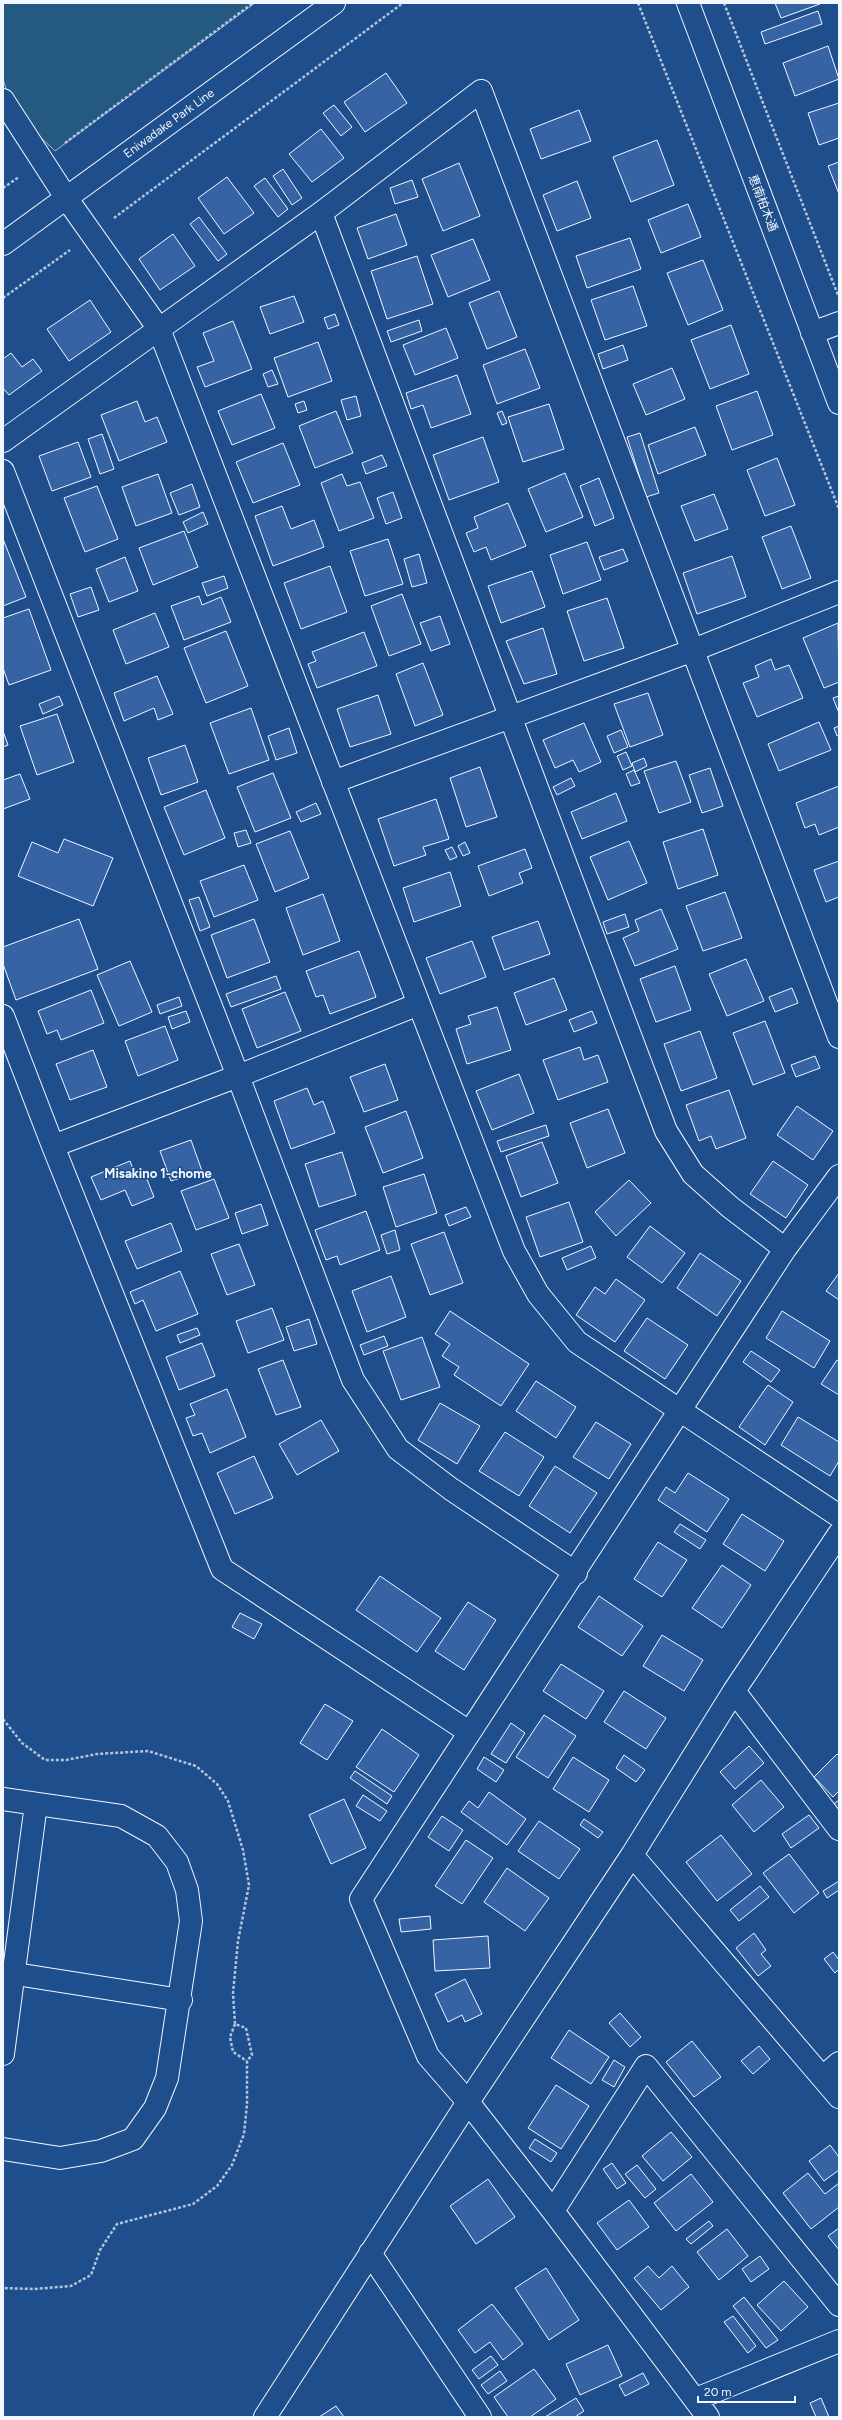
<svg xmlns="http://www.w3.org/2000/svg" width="842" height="2420" font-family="Figtree,'Noto Sans JP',sans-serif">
  <rect width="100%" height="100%" fill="#1f4e8c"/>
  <path fill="#245a82" stroke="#a8bbd7" d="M3,3H255L55,151L13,111L3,79Z"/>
  <path fill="#3563a3" stroke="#f2f6ff" d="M775,3H820V4L781,18Z
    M818,11L822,24L765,44L761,32Z
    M828,46L839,79L795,96L783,63Z
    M386,73L407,103L365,132L344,102Z
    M839,103V138L819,145L808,113Z
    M334,105L352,127L341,136L323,113Z
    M579,110L591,141L541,159L530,129Z
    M321,129L344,158L312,182L289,154Z
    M657,140L674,185L631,202L613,157Z
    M839,162V194L828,166Z
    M459,163L480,216L443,231L422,179Z
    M283,169L302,198L292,205L273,176Z
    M227,177L254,213L224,234L198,198Z
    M265,178L288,209L278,217L254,186Z
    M412,180L418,197L395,204L390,188Z
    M577,181L591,218L557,231L543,195Z
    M688,204L701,237L661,253L648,220Z
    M396,214L407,245L368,259L357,228Z
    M199,217L227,254L218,261L190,224Z
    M173,234L195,266L160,290L139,259Z
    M630,238L641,269L587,288L576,256Z
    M473,239L490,280L448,297L431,255Z
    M417,256L433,304L387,319L371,271Z
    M703,260L723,310L688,325L667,273Z
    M633,286L647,326L605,340L591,300Z
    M499,291L517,337L487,349L469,303Z
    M294,296L304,322L270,334L260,307Z
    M90,300L111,332L69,361L47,329Z
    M335,314L339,325L328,329L324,318Z
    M419,320L422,331L391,342L387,331Z
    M233,321L252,369L205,387L197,367L214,361L203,333Z
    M731,325L749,374L710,389L691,340Z
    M446,328L458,358L415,375L403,345Z
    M318,342L332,381L288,397L274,358Z
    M623,345L628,360L603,369L598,354Z
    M525,349L540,388L497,404L483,365Z
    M11,353L22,367L33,359L42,371L9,395L3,388V359Z
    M672,368L685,399L646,415L633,384Z
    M272,370L278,384L268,387L263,374Z
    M457,375L471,414L431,428L423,405L411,409L406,393Z
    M757,391L773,435L732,450L716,406Z
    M261,394L275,428L232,445L218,411Z
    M356,396L361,416L347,420L341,400Z
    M137,401L145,422L157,417L167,442L119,461L101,415Z
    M304,401L307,410L298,413L295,404Z
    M549,404L564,449L523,462L508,417Z
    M336,411L353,453L315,468L299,426Z
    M502,411L507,423L502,425L497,413Z
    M695,427L706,455L658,474L648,445Z
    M640,433L659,493L646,497L627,437Z
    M102,434L114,469L100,474L88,439Z
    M483,437L499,482L449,500L433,455Z
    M78,442L91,477L52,491L39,456Z
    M283,443L300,485L253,503L236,462Z
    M382,455L387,466L366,474L362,463Z
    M777,458L795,505L765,516L747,470Z
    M565,473L583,517L546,532L528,489Z
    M158,474L172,513L136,526L122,487Z
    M342,474L347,486L360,482L374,518L339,531L321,483Z
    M599,478L614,518L595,526L580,486Z
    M192,484L200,507L179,515L170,493Z
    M97,486L118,539L85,552L64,498Z
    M393,492L402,518L386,524L377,498Z
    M714,494L728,529L695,541L681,506Z
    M508,503L526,546L491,560L486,547L474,552L466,533L478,528L474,517Z
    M282,506L291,529L314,520L324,547L273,566L255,516Z
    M203,512L208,524L188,533L183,522Z
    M791,526L811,578L782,589L762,537Z
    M184,531L198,567L153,585L139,548Z
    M3,539L26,597L3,606Z
    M388,539L403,584L365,596L350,551Z
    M587,542L601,580L563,594L550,555Z
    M623,549L628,561L604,570L599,557Z
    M419,554L427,583L412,587L404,559Z
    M732,556L746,597L697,614L683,573Z
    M125,557L138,591L109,602L96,569Z
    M330,566L347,612L301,629L284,583Z
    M532,571L545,607L501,623L488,586Z
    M224,576L228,588L207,596L202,583Z
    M91,587L99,610L78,617L70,594Z
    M402,594L421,644L389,656L371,606Z
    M199,596L202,605L221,597L231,622L184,640L171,606Z
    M607,598L624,648L584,661L567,611Z
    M29,609L51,670L9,685L3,668V618Z
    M155,613L169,647L126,664L113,630Z
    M440,616L450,644L431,651L420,623Z
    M838,623L839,682L824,688L803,638Z
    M543,628L557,674L524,684L506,641Z
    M226,631L248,686L206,703L184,648Z
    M364,632L377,666L317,688L308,664L316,661L312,652Z
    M771,659L775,670L789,665L803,698L757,717L743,683L759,677L755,666Z
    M423,663L443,715L415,726L396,674Z
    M157,676L173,714L158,720L154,708L124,721L114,693Z
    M648,693L663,735L630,747L614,704Z
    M378,695L391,734L350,747L337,709Z
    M59,696L63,705L43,714L39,704Z
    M839,696V713L833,698Z
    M251,708L269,760L229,774L210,723Z
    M57,714L74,762L37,775L20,726Z
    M819,722L831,750L779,771L768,744Z
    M584,723L601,762L579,772L573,760L555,768L543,740Z
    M839,726V735L837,736L834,728Z
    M289,728L297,753L276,760L268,736Z
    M621,730L628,747L614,753L607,736Z
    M3,731L8,745L3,747Z
    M185,745L198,782L161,795L148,758Z
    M626,752L632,766L623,770L617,756Z
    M644,758L647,766L635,772L632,763Z
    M676,761L691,802L659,813L644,771Z
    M480,767L497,817L466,827L450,778Z
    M710,768L723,806L702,813L689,775Z
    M634,770L640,783L631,786L626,774Z
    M273,773L291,818L255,832L237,787Z
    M20,774L30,799L3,809V780Z
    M571,778L575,786L557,795L553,787Z
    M839,786V827L819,835L815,824L805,828L796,803Z
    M206,790L225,838L184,855L164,807Z
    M616,793L627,821L582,839L571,812Z
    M436,799L449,839L423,847L426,855L394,866L378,819Z
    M316,803L321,814L301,822L296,812Z
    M703,829L718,875L678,889L663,842Z
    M246,830L251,843L238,847L234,833Z
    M290,831L309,878L275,892L256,844Z
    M64,839L113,858L93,906L18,876L32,842L58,853Z
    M629,841L647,883L608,900L590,857Z
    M465,842L470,853L463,856L458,846Z
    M452,847L457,857L450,860L445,850Z
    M525,849L532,868L519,873L523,883L489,896L478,866Z
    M839,861V897L826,902L814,870Z
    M244,865L258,900L214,917L200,881Z
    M450,872L461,906L414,922L403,888Z
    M725,892L742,938L703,951L686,906Z
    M323,894L340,941L303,955L286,908Z
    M199,897L210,927L200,931L189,900Z
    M661,909L678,949L635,966L623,938L639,931L635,920Z
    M625,914L629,927L607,934L603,922Z
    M79,919L98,969L16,1000L3,964V947Z
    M254,919L270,962L227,978L211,935Z
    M538,921L550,954L504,970L492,937Z
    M472,941L486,977L440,994L426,958Z
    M359,951L376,997L330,1014L323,995L316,997L306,971Z
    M746,959L764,1001L727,1016L709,974Z
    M130,961L152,1012L119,1026L97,975Z
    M675,966L691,1010L656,1022L640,979Z
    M276,976L281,989L231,1007L226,994Z
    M554,978L567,1010L526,1025L514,993Z
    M792,988L798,1003L775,1012L769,997Z
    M91,990L104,1023L61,1040L57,1030L47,1034L38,1011Z
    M285,992L301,1031L257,1048L242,1009Z
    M179,997L182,1006L160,1014L157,1005Z
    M497,1007L511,1050L467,1064L456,1029L471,1024L468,1016Z
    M186,1011L190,1022L172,1029L168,1017Z
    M592,1011L597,1023L574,1032L569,1020Z
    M765,1021L785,1073L753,1085L733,1033Z
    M165,1026L178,1060L138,1076L125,1041Z
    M700,1031L717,1078L681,1091L664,1044Z
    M580,1047L584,1060L598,1055L608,1082L558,1100L543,1060Z
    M93,1050L107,1087L70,1100L56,1064Z
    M815,1056L820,1068L796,1077L791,1065Z
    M385,1064L398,1100L364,1112L350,1077Z
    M519,1074L534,1113L492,1130L476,1091Z
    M307,1088L314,1105L323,1101L335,1133L291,1149L274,1101Z
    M729,1090L746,1138L716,1149L711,1136L699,1141L686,1105Z
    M797,1106L833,1131L813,1160L777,1135Z
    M608,1109L625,1153L587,1168L570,1123Z
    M406,1111L423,1158L383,1173L365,1127Z
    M546,1125L549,1136L501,1152L497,1141Z
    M191,1140L202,1171L171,1181L160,1151Z
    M542,1142L558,1183L521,1197L506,1156Z
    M342,1152L356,1195L319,1207L305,1164Z
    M130,1161L136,1177L145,1174L154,1197L132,1206L125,1190L101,1200L91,1177Z
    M773,1161L808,1185L786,1218L750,1194Z
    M424,1174L437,1213L396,1227L383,1187Z
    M214,1179L229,1218L196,1230L181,1191Z
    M629,1180L651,1203L616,1236L595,1212Z
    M569,1202L583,1242L540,1257L526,1217Z
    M261,1204L268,1225L242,1234L235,1213Z
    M466,1207L471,1217L449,1226L445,1215Z
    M366,1211L380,1250L340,1265L337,1256L326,1260L315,1230Z
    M171,1223L182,1251L137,1269L125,1241Z
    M650,1226L685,1253L662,1283L627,1257Z
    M395,1230L400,1250L387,1254L381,1235Z
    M444,1232L463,1283L430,1295L411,1244Z
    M239,1244L255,1285L227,1295L211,1254Z
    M591,1246L596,1258L567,1270L562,1258Z
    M700,1253L741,1281L717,1316L677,1288Z
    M180,1271L198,1314L156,1331L143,1300L135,1304L130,1292Z
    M839,1273V1300L826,1291Z
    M391,1276L406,1317L367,1332L352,1291Z
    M616,1279L645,1300L615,1342L576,1315L595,1287L605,1294Z
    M272,1308L284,1340L248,1353L236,1321Z
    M450,1311L529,1364L501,1406L454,1375L459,1367L442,1356L450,1344L435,1334Z
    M782,1311L830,1341L814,1368L766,1338Z
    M647,1318L688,1345L665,1379L624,1351Z
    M309,1319L317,1344L294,1351L286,1327Z
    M197,1328L200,1335L180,1343L177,1335Z
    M384,1336L388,1346L364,1355L360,1345Z
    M422,1337L440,1387L401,1400L383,1351Z
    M202,1343L215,1376L179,1390L166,1357Z
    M751,1351L780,1370L771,1382L743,1362Z
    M283,1360L301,1407L276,1415L258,1369Z
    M837,1360L839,1361V1395L821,1384Z
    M536,1381L576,1407L556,1438L516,1411Z
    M768,1385L793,1402L765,1445L739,1427Z
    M227,1389L246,1437L210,1453L202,1433L193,1436L186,1418L195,1415L190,1404Z
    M440,1403L480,1426L457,1464L418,1440Z
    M798,1417L839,1442V1461L830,1476L781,1445Z
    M321,1420L339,1451L297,1475L279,1444Z
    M596,1422L631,1444L609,1479L573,1457Z
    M505,1432L544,1457L519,1496L479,1471Z
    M254,1456L273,1498L235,1514L217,1473Z
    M555,1466L597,1493L570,1533L529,1506Z
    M688,1473L729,1499L707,1532L658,1500L666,1487L675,1493Z
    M742,1514L784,1541L765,1571L723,1544Z
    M680,1524L706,1540L700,1549L674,1532Z
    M658,1542L687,1560L662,1597L634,1579Z
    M722,1565L751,1585L722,1628L692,1608Z
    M380,1576L441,1618L417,1652L356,1610Z
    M599,1596L643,1626L622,1656L578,1627Z
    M468,1602L496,1620L464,1670L435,1651Z
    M240,1613L262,1624L254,1639L232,1627Z
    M662,1635L703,1660L684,1691L643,1666Z
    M561,1664L604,1691L586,1719L543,1691Z
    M624,1691L666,1718L646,1749L604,1722Z
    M325,1704L353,1721L327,1760L300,1743Z
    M544,1715L576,1736L548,1778L516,1757Z
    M511,1723L525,1733L506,1763L491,1754Z
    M382,1729L419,1755L394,1792L356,1767Z
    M749,1746L764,1763L735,1789L720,1772Z
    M837,1754L839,1756V1791L833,1797L814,1777Z
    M624,1755L645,1770L636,1782L616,1768Z
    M484,1757L504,1770L496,1782L477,1769Z
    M573,1757L609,1780L589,1812L553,1789Z
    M355,1771L392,1796L387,1804L350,1778Z
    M761,1780L784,1807L754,1832L732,1805Z
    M489,1792L526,1819L507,1845L461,1812L469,1801L478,1808Z
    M363,1795L387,1811L380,1821L356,1806Z
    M344,1799L366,1848L331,1864L309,1815Z
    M839,1800V1810L834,1804Z
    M809,1815L819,1828L791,1848L782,1834Z
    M442,1816L463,1830L449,1851L428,1837Z
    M584,1819L603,1832L598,1838L580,1825Z
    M539,1821L580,1849L559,1879L518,1851Z
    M721,1835L752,1874L717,1901L686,1862Z
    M466,1840L493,1858L462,1904L435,1886Z
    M789,1854L819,1893L794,1913L763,1873Z
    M507,1868L549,1898L525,1931L484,1902Z
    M839,1881V1890L827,1898L823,1891Z
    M760,1886L769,1897L739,1921L730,1910Z
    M430,1916L431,1929L401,1932L399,1919Z
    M754,1933L766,1950L761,1954L771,1966L758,1976L736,1948Z
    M488,1936L490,1968L435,1971L433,1940Z
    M833,1952L839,1960V1969L835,1973L824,1959Z
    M465,1979L482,2014L465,2022L462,2015L448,2022L435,1994Z
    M620,2013L641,2037L630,2047L609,2023Z
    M569,2030L609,2057L591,2084L551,2058Z
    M692,2041L721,2077L694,2097L666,2062Z
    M759,2046L770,2059L753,2074L741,2061Z
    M614,2060L625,2067L614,2087L602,2080Z
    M556,2085L589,2106L561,2149L528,2128Z
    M671,2132L692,2157L663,2181L642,2156Z
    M535,2139L557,2153L551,2162L529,2148Z
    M830,2145L839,2157V2170L824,2181L809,2161Z
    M612,2163L626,2183L617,2189L603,2169Z
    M637,2165L656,2189L645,2198L625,2174Z
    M808,2173L825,2194L839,2183V2207L811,2229L783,2193Z
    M691,2174L713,2202L676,2231L654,2203Z
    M488,2179L515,2217L476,2244L450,2206Z
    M629,2200L649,2227L617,2250L597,2223Z
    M709,2221L713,2226L691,2244L686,2239Z
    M839,2228V2250L828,2236Z
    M727,2229L748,2256L719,2280L697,2252Z
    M760,2256L769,2269L751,2282L742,2269Z
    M648,2266L659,2278L672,2266L689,2287L661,2310L634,2278Z
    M546,2268L579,2320L549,2340L515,2288Z
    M784,2281L808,2307L781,2331L757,2305Z
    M744,2297L778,2340L766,2348L733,2306Z
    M492,2304L523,2344L503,2360L490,2342L475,2353L458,2330Z
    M733,2316L756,2346L748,2353L724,2322Z
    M608,2345L622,2376L580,2395L566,2364Z
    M491,2356L498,2365L479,2379L472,2370Z
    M534,2369L556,2399L530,2417H508L494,2397Z
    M500,2371L507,2381L488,2394L481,2385Z
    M643,2373L649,2384L625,2396L619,2385Z
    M576,2398L584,2411L575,2417H545Z
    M821,2398L829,2417H816L810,2403Z
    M336,2406L344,2417H319Z"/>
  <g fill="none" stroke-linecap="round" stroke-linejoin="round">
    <g stroke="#f2f6ff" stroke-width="24">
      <path id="minor" d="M688,3L839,403
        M3,100L67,199L159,329L514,1251L538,1294L577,1342L839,1516
        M321,213L666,1131L693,1174L730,1207L785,1249
        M812,333L839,323
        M3,441L321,213L481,91L839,1037
        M3,471L238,1076L353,1380L398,1449L451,1489L576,1573
        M333,782L691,651L839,592
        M3,1016L53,1146L222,1569L469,1732
        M53,1146L238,1076L419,1004
        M734,1691L839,1829
        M3,1799L121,1816L157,1836L177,1862L187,1890L191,1921L167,2078L155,2108L133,2139L101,2151L60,2158L3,2149
        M632,1855L839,2097
        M3,1972L181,2000
        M3,2054L36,1804
        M823,2077L839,2063
        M553,2211L646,2066L839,2305
        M370,2253L480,2417
        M696,2399L839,2341
        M265,2417L468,2102L632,1855L734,1691L839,1534
        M708,2417L553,2211L468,2102L428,2056L361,1899L785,1249L839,1176"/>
    </g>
    <g stroke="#f2f6ff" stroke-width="24">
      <g id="major">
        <path id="s1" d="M3,244L334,3"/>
      </g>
    </g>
    <path stroke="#b3c4dc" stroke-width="2.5" stroke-dasharray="3 2" stroke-linecap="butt" d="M638,3L839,509
      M724,3L838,295
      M65,143L253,3
      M3,188L19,177
      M114,218L403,3
      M3,298L70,250
      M3,1719L22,1743L45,1760H66L97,1754L148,1751L196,1766L217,1784L228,1801L243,1850L249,1885L238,1941L233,1993L235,2024L246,2028L252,2055L247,2061V2104L244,2134L232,2165L217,2186L193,2204L117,2224L100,2250L91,2275L71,2286L34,2289L3,2288
      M235,2024L230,2037L233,2052L247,2061"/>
    <use href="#minor" stroke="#1f4e8c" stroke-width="22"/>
    <use href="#major" stroke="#1f4e8c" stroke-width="22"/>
  </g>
  <g text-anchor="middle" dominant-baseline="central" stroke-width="3" stroke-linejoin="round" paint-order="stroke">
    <g font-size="12" fill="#f2f6ff" stroke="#1f4e8c">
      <text stroke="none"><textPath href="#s1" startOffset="205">Eniwadake Park Line</textPath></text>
      <text transform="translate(763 203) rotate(69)">恵南柏木通</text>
    </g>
    <g font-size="13" font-weight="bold" fill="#f2f6ff" stroke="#1f4e8c">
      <text x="158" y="1173">Misakino 1-chome</text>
    </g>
  </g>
  <rect width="842" height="2420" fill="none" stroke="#f2f6ff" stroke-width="8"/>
  <path d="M698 2396v6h97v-6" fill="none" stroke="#f2f6ff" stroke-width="2"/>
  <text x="704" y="2396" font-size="12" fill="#f2f6ff" stroke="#1f4e8c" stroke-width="3" paint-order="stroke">20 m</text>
</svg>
